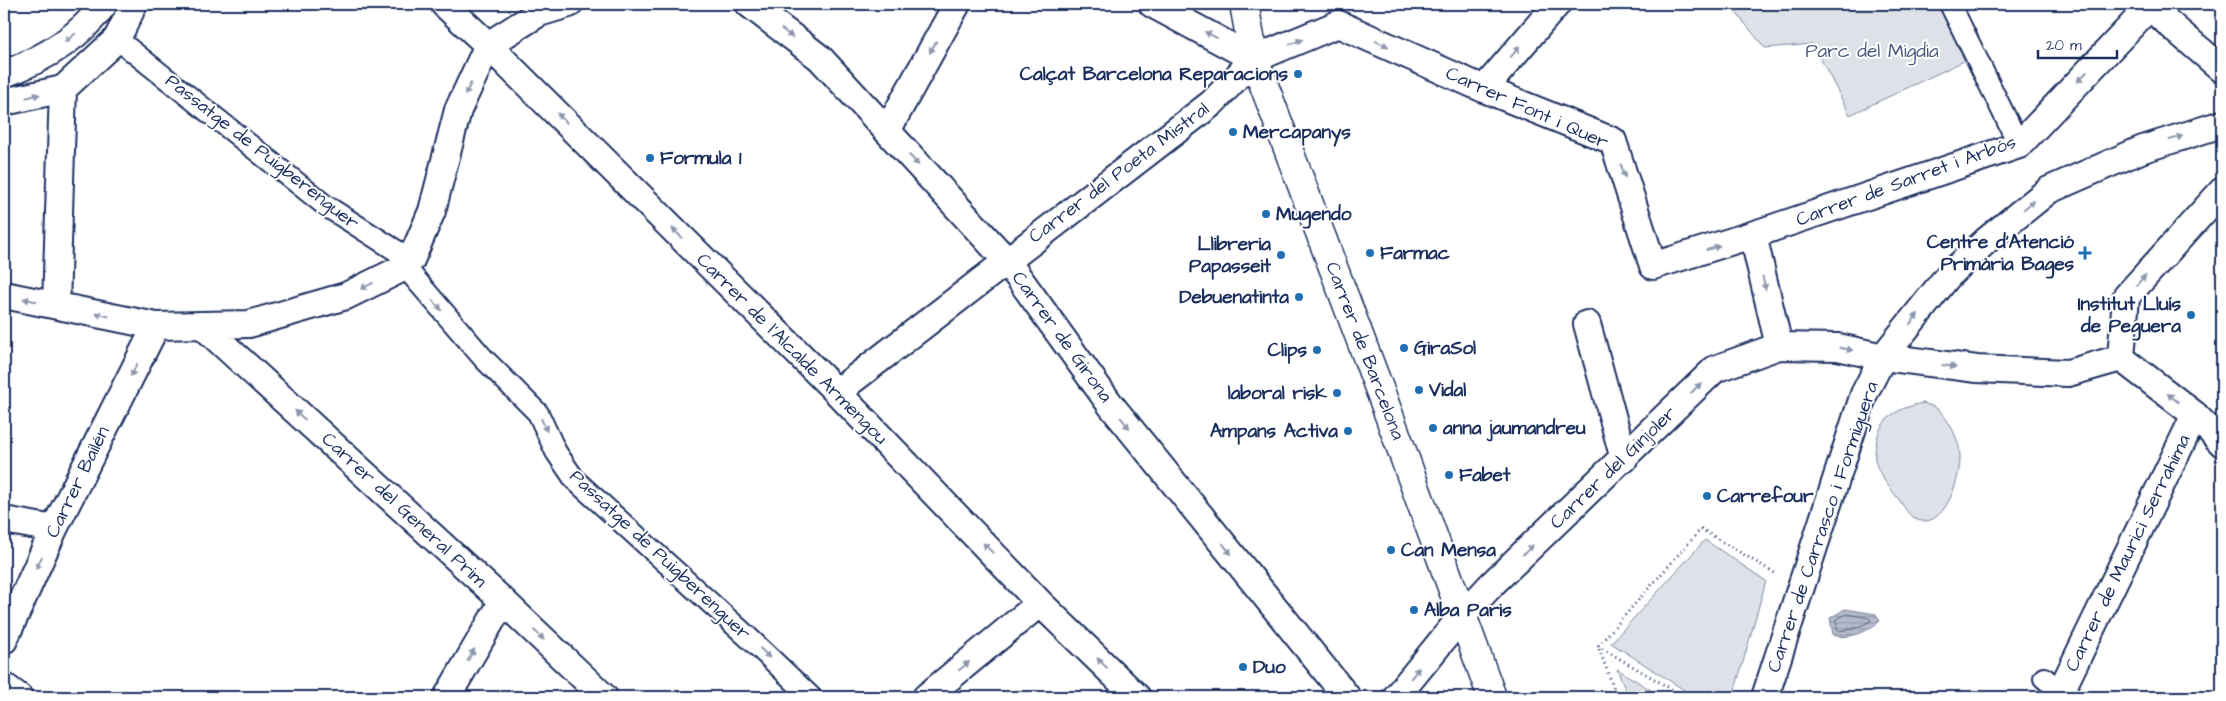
<svg xmlns="http://www.w3.org/2000/svg" width="2226" height="701" font-family="'Architects Daughter',sans-serif">
  <defs>
    <pattern id="water-rules" width="6" height="5" patternUnits="userSpaceOnUse" patternTransform="scale(1.25)"><rect width="6" height="5" fill="#b5bbca"/><path d="M0 2.5h6" fill="none" stroke="#9298a7"/></pattern>
  </defs>
  <rect width="100%" height="100%" fill="#fff"/>
  <filter id="ink" filterUnits="userSpaceOnUse"><feTurbulence type="fractalNoise" baseFrequency=".02" numOctaves="2"/><feDisplacementMap in="SourceGraphic" scale="10" xChannelSelector="R" yChannelSelector="G"/><feConvolveMatrix kernelMatrix="1 2 1 2 8 2 1 2 1" color-interpolation-filters="sRGB"/></filter>
  <g filter="url(#ink)">
    <path fill="#dee1e7" stroke="#7c88a2" d="M1729,4H1950L1966,60L1850,115L1813,44L1765,48Z
      M1923,403C1929,405 1936,407 1940,411C1950,422 1960,441 1960,456C1961,475 1947,525 1921,521C1911,520 1905,508 1900,501C1890,488 1878,475 1875,459C1874,454 1876,448 1876,444C1880,416 1899,408 1923,403Z
      M1705,540L1766,581L1733,697H1695L1611,643Z
      M1617,669L1662,697H1628Z"/>
    <path fill="url(#water-rules)" stroke="#77839f" d="M1845,609L1876,614L1880,621C1868,632 1848,640 1833,635L1830,618Z"/>
    <g fill="none" stroke-linecap="round" stroke-linejoin="round">
      <path stroke="#596789" stroke-width="1" d="M1847,614L1869,618L1871,621L1853,629L1838,631L1836,620Z"/>
      <g stroke="#1b2f5e" stroke-width="24">
        <path id="pedestrian" d="M1951,6L2019,145
          M117,39L326,206L411,260
          M405,267L484,359L538,413L556,452L575,480L750,639L811,697
          M2044,678L2068,697"/>
      </g>
      <g stroke="#1b2f5e" stroke-width="30">
        <path id="minor" d="M444,4L488,45L837,392L1040,603L1137,697
          M749,4L820,58L1006,260L1110,404L1347,697
          M1152,4L1254,59
          M2146,4L2222,69
          M488,45L539,13L569,4
          M4,74C42,60 80,37 104,4
          M1484,89L1557,4
          M4,102L63,89L117,39L134,4
          M887,131L957,4
          M1753,235L1779,346
          M4,295L156,326L249,324L346,296L405,267L411,260L432,211L458,110L488,45
          M56,305L63,89
          M1587,324L1624,459
          M202,325L503,601L604,697
          M2121,358L2126,297L2222,191
          M2121,358L2195,415L2222,443
          M837,392L1212,103L1254,59L1338,24L1484,89L1613,141L1653,266L1761,232L2019,145L2152,4
          M4,520L54,529
          M4,640L54,529L156,326
          M4,686L19,697
          M2061,691L2195,415
          M447,697L503,601
          M926,697L1040,603
          M1396,697L1462,616L1493,583L1715,369L1779,346L1838,347L1883,357L1977,369L2068,373L2121,358
          M1765,697L1864,394L1883,357L1948,276L1987,240L2049,190L2143,149L2222,124"/>
      </g>
      <g stroke="#1b2f5e" stroke-width="31">
        <path id="tertiary" d="M1244,4L1254,59L1382,396L1492,697"/>
      </g>
      <path stroke="#1b2f5e" stroke-width="3" stroke-dasharray="1 4" stroke-linecap="butt" d="M1598,646L1685,697
        M1617,697L1598,646L1701,529L1778,575"/>
      <use href="#pedestrian" stroke="#fff" stroke-width="20"/>
      <use href="#minor" stroke="#fff" stroke-width="26"/>
      <use href="#tertiary" stroke="#fff" stroke-width="28"/>
    </g>
    <defs><path id="oneway-solid" d="M-6-.8H1V-3.2L6.5 0L1 3.2V.8H-6Z" transform="scale(1.25)"/></defs>
    <g fill="#8d97ae">
      <use href="#oneway-solid" transform="translate(787 33) rotate(37)"/>
      <use href="#oneway-solid" transform="translate(1211 35) rotate(-153)"/>
      <use href="#oneway-solid" transform="translate(70 38) rotate(141)"/>
      <use href="#oneway-solid" transform="translate(1296 42) rotate(-22)"/>
      <use href="#oneway-solid" transform="translate(1382 44) rotate(24)"/>
      <use href="#oneway-solid" transform="translate(933 47) rotate(119)"/>
      <use href="#oneway-solid" transform="translate(1515 52) rotate(-49)"/>
      <use href="#oneway-solid" transform="translate(2082 77) rotate(133)"/>
      <use href="#oneway-solid" transform="translate(468 89) rotate(115)"/>
      <use href="#oneway-solid" transform="translate(33 96) rotate(-13)"/>
      <use href="#oneway-solid" transform="translate(562 118) rotate(-135)"/>
      <use href="#oneway-solid" transform="translate(2176 138) rotate(-18)"/>
      <use href="#oneway-solid" transform="translate(914 160) rotate(47)"/>
      <use href="#oneway-solid" transform="translate(1623 171) rotate(72)"/>
      <use href="#oneway-solid" transform="translate(2029 205) rotate(-39)"/>
      <use href="#oneway-solid" transform="translate(677 233) rotate(-135)"/>
      <use href="#oneway-solid" transform="translate(1713 248) rotate(-17)"/>
      <use href="#oneway-solid" transform="translate(2141 280) rotate(-48)"/>
      <use href="#oneway-solid" transform="translate(1764 283) rotate(77)"/>
      <use href="#oneway-solid" transform="translate(367 286) rotate(154)"/>
      <use href="#oneway-solid" transform="translate(30 300) rotate(-169)"/>
      <use href="#oneway-solid" transform="translate(437 305) rotate(49)"/>
      <use href="#oneway-solid" transform="translate(102 315) rotate(-168)"/>
      <use href="#oneway-solid" transform="translate(1914 319) rotate(-52)"/>
      <use href="#oneway-solid" transform="translate(1846 349) rotate(12)"/>
      <use href="#oneway-solid" transform="translate(1949 366) rotate(8)"/>
      <use href="#oneway-solid" transform="translate(134 370) rotate(117)"/>
      <use href="#oneway-solid" transform="translate(1696 388) rotate(-44)"/>
      <use href="#oneway-solid" transform="translate(2173 398) rotate(-142)"/>
      <use href="#oneway-solid" transform="translate(300 415) rotate(-137)"/>
      <use href="#oneway-solid" transform="translate(1125 423) rotate(51)"/>
      <use href="#oneway-solid" transform="translate(544 425) rotate(66)"/>
      <use href="#oneway-solid" transform="translate(988 548) rotate(-134)"/>
      <use href="#oneway-solid" transform="translate(1227 549) rotate(51)"/>
      <use href="#oneway-solid" transform="translate(1528 550) rotate(-44)"/>
      <use href="#oneway-solid" transform="translate(39 563) rotate(115)"/>
      <use href="#oneway-solid" transform="translate(539 635) rotate(44)"/>
      <use href="#oneway-solid" transform="translate(765 653) rotate(44)"/>
      <use href="#oneway-solid" transform="translate(471 655) rotate(-59)"/>
      <use href="#oneway-solid" transform="translate(1102 663) rotate(-136)"/>
      <use href="#oneway-solid" transform="translate(964 666) rotate(-40)"/>
      <use href="#oneway-solid" transform="translate(1415 673) rotate(-52)"/>
    </g>
  </g>
  <g fill="#1f6fb2" stroke="#fff" stroke-width="2">
    <circle cx="1298" cy="74" r="5"/>
    <circle cx="1233" cy="132" r="5"/>
    <circle cx="650" cy="158" r="5"/>
    <circle cx="1266" cy="214" r="5"/>
    <circle cx="1370" cy="253" r="5"/>
    <path d="M2082.5 245.5h5v5h5v5h-5v5h-5v-5h-5v-5h5z"/>
    <circle cx="1281" cy="255" r="5"/>
    <circle cx="1299" cy="297" r="5"/>
    <circle cx="2191" cy="315" r="5"/>
    <circle cx="1404" cy="348" r="5"/>
    <circle cx="1317" cy="350" r="5"/>
    <circle cx="1419" cy="390" r="5"/>
    <circle cx="1337" cy="393" r="5"/>
    <circle cx="1433" cy="428" r="5"/>
    <circle cx="1348" cy="431" r="5"/>
    <circle cx="1449" cy="475" r="5"/>
    <circle cx="1707" cy="496" r="5"/>
    <circle cx="1391" cy="550" r="5"/>
    <circle cx="1414" cy="610" r="5"/>
    <circle cx="1243" cy="667" r="5"/>
  </g>
  <g text-anchor="middle" dominant-baseline="central" stroke-width="4" stroke-linejoin="round" paint-order="stroke">
    <g font-size="19" fill="#4c5c80" stroke="#fff">
      <text x="1872" y="51">Parc del Migdia</text>
    </g>
    <g font-size="19" font-weight="bold" fill="#1b2f5e" stroke="#fff" text-anchor="start">
      <text x="1288" y="74" text-anchor="end">Calçat Barcelona Reparacions</text>
      <text x="1243" y="132">Mercapanys</text>
      <text x="660" y="158">Formula 1</text>
      <text x="1276" y="214">Mugendo</text>
      <text x="2074" y="242" text-anchor="end">Centre d'Atenció<tspan x="2074" dy="22">Primària Bages</tspan></text>
      <text x="1271" y="244" text-anchor="end">Llibreria<tspan x="1271" dy="22">Papasseit</tspan></text>
      <text x="1380" y="253">Farmac</text>
      <text x="1289" y="297" text-anchor="end">Debuenatinta</text>
      <text x="2181" y="304" text-anchor="end">Institut Lluís<tspan x="2181" dy="22">de Peguera</tspan></text>
      <text x="1414" y="348">GiraSol</text>
      <text x="1307" y="350" text-anchor="end">Clips</text>
      <text x="1429" y="390">Vidal</text>
      <text x="1327" y="393" text-anchor="end">laboral risk</text>
      <text x="1443" y="428">anna jaumandreu</text>
      <text x="1338" y="431" text-anchor="end">Ampans Activa</text>
      <text x="1459" y="475">Fabet</text>
      <text x="1717" y="496">Carrefour</text>
      <text x="1401" y="550">Can Mensa</text>
      <text x="1424" y="610">Alba Paris</text>
      <text x="1253" y="667">Duo</text>
    </g>
    <g font-size="19" fill="#1b2f5e" stroke="#fff">
      <text transform="translate(1527 108) rotate(24)">Carrer Font i Quer</text>
      <text transform="translate(262 152) rotate(38)">Passatge de Puigberenguer</text>
      <text transform="translate(1119 173) rotate(-37)">Carrer del Poeta Mistral</text>
      <text transform="translate(1906 181) rotate(-20)">Carrer de Sarret i Arbós</text>
      <text transform="translate(1062 337) rotate(54)">Carrer de Girona</text>
      <text transform="translate(792 349) rotate(45)">Carrer de l'Alcalde Armengou</text>
      <text transform="translate(1365 351) rotate(69)">Carrer de Barcelona</text>
      <text transform="translate(1613 468) rotate(-44)">Carrer del Ginjoler</text>
      <text transform="translate(78 482) rotate(-64)">Carrer Bailén</text>
      <text transform="translate(404 510) rotate(43)">Carrer del General Prim</text>
      <text transform="translate(1823 527) rotate(-71)">Carrer de Carrasco i Formiguera</text>
      <text transform="translate(2128 553) rotate(-64)">Carrer de Maurici Serrahima</text>
      <text transform="translate(660 555) rotate(43)">Passatge de Puigberenguer</text>
    </g>
  </g>
  <rect width="2226" height="701" fill="none" stroke="#fff" stroke-width="20"/>
  <rect x="10" y="10" width="2206" height="681" fill="none" stroke="#1b2f5e" stroke-width="2" filter="url(#ink)"/>
  <path d="M2038 50v8h79v-8" fill="none" stroke="#1b2f5e" stroke-width="2.5"/>
  <text x="2046" y="50" font-size="15" fill="#1b2f5e" stroke="#ffffff" stroke-width="4" paint-order="stroke">20 m</text>
</svg>
